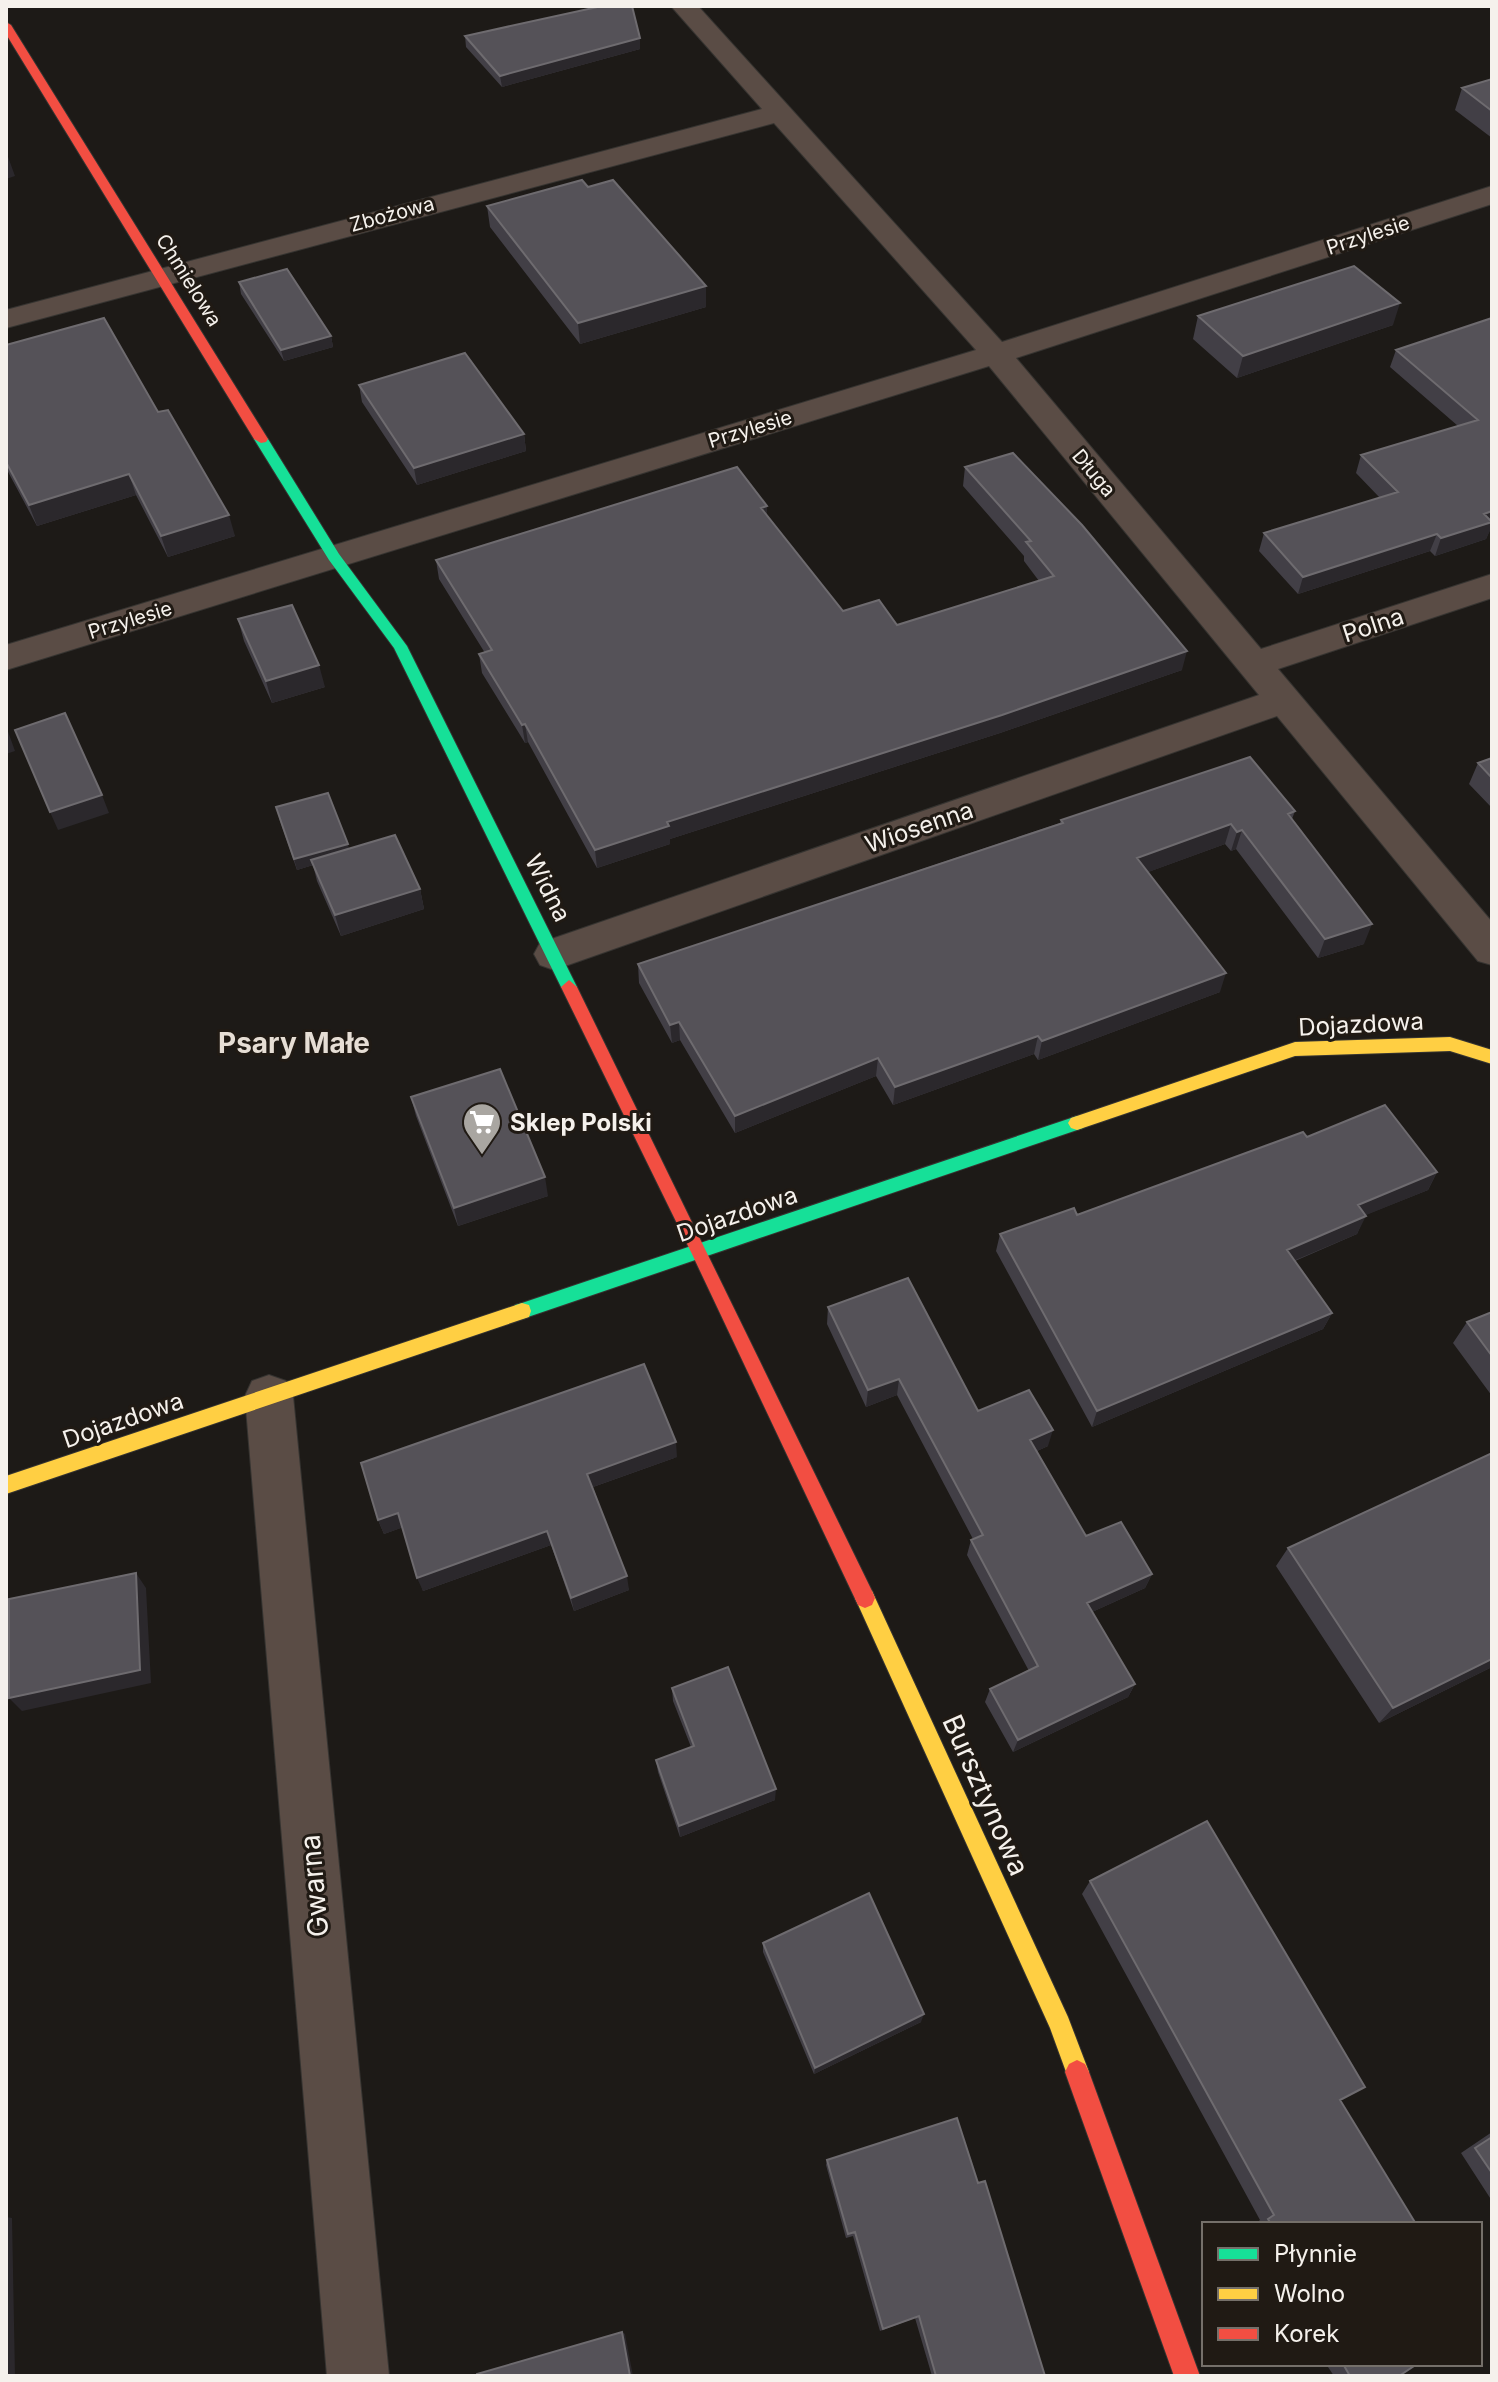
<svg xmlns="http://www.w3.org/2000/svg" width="1498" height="2382" font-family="Inter,sans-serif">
  <rect width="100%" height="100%" fill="#1d1a17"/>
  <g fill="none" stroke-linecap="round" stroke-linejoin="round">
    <g stroke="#363431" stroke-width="2">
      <path id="street" d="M671,6H698L1002,342L1492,186V204L1016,358L1261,649L1492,574V598L1278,669L1492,922V965L1478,961L1277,716L568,965L554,970L540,965L534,954L540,943L1259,695L989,366L6,670V645L976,350L774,123L6,328V310L762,109Z
        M269,1375L286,1381L293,1396L389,2376H327L245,1396L252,1381Z"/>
    </g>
    <g stroke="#363431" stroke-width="2">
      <path id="fast" d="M261,435L268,439L339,554L407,646L577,987L575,992L569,994L561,987L394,648L329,560L254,439Z
        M1077,1116L1083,1118L1086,1123L1083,1128L522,1319L515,1317L513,1311L515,1305L522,1303Z"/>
    </g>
    <g stroke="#363431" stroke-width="2">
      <path id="slow" d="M1450,1037L1492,1050V1064L1450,1051L1295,1056L1077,1130L1071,1128L1068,1123L1071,1118L1295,1042Z
        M522,1303L529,1305L531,1311L529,1317L6,1494V1476Z
        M865,1588L872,1591L1068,2017L1089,2072L1085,2080L1077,2084L1069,2080L1050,2028L855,1598L858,1591Z"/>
    </g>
    <g stroke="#363431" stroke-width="2">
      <path id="jam" d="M6,22L11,25L268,439L266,442L261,443L254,439L6,34Z
        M569,980L577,987L872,1591L875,1598L872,1605L865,1608L858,1605L692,1254L561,987Z
        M1077,2060L1085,2064L1089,2072L1200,2376H1174L1065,2072L1069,2064Z"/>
    </g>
    <use href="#street" fill="#5a4c45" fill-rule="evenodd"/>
    <use href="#fast" fill="#16e098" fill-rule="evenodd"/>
    <use href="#slow" fill="#ffcf43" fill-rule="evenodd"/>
    <use href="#jam" fill="#f24e42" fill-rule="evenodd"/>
  </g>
  <path fill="#423f46" d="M465,36L640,49L502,87L466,47Z
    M1492,79V138L1455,110L1462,88Z
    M588,187L706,286V307L580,344L490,227L487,206Z
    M239,282L331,336L333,347L284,361L241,294Z
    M1198,316L1393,325L1237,378L1193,339Z
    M1492,318L1491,527L1486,539L1435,556L1430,551L1298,594L1259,551L1264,533L1380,498L1356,473L1361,455L1458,426L1390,367L1396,350Z
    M6,345L158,412L235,536L168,557L136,495L37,526L6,468Z
    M359,385L524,434L526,451L417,485L362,402Z
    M965,467L1182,670L1000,733L670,839V844L597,868L528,742L525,743L482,673L479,654L485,653L439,579L436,560L767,516L843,611L897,625L1039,581L1024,561V556L963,486Z
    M238,619L325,687L272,703L244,641Z
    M1492,758V808L1469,784L1478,763Z
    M1295,811L1292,819L1364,944L1318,958L1236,849L1231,851L1225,844L1148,872L1220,992L1038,1060L1034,1054L893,1105L876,1076L735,1133L680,1040L672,1043L639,983L638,964L1060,823L1061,820Z
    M279,818L349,849L420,889L424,909L341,936L317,881L313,865L297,870Z
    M411,1097L548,1196L458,1226L416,1116Z
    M1307,1137L1437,1172L1428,1190L1365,1215L1357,1234L1295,1261L1332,1313L1323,1329L1092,1427L996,1251L1000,1234L1077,1215Z
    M828,1307L978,1411L1048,1446L1037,1451L1086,1536L1152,1574L1145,1588L1092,1612L1135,1684L1128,1697L1013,1752L985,1702L990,1689L1029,1671L967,1555L971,1540L973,1539L897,1395L866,1407L827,1324Z
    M1492,1312V1396L1453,1343L1467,1322Z
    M677,1457L593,1487L629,1590L574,1611L551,1545L423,1591L403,1527L384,1534L378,1520Z
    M1288,1548L1492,1667L1379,1723L1276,1566Z
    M672,1688L775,1800L680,1837L658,1772L656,1760L691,1747L673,1701Z
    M1090,1881L1340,2100L1416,2224H1255L1260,2220L1082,1894Z
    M763,1943L921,2022L814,2074L763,1952Z
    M1492,2132V2201L1461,2153Z
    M827,2160L978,2183L1045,2376H932L915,2318L880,2331L853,2236L846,2238L826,2165Z
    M1326,2364H1417L1399,2376H1334Z"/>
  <path fill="#2b282c" d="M640,38V49L502,87L500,76Z
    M6,154H7L15,176L6,179Z
    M706,286V307L580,344L578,323Z
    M1400,303L1393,325L1237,378L1243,356Z
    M331,336L333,347L284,361L281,350Z
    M524,434L526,451L417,485L414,468Z
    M129,474L136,495L37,526L29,505Z
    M767,506V525L761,508Z
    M1492,511V527L1486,539L1435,556L1441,538L1484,514Z
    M229,515L235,536L168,557L161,536Z
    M1437,534L1430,551L1298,594L1303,577Z
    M1187,651L1182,670L1000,733L670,839V844L597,868L595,850L667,822Z
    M319,665L325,687L272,703L266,681Z
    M525,724L528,742L525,743L522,725Z
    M6,726L15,751L6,754Z
    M102,795L109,813L58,830L50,812Z
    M1231,824L1225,844L1132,878L1137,858Z
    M1242,830L1236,849L1231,851L1237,832Z
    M348,844L350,855L311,860L313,865L297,870L294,859Z
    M420,889L424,909L341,936L335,915Z
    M1372,924L1364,944L1318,958L1325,939Z
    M1226,973L1220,992L1038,1060L1042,1041Z
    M679,1022L680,1040L672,1043L670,1025Z
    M1038,1036L1034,1054L893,1105L895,1087Z
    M878,1058L876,1076L735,1133V1116Z
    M1437,1172L1428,1190L1349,1222L1358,1205Z
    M545,1177L548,1196L458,1226L454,1208Z
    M1366,1216L1357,1234L1279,1267L1287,1250Z
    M1332,1313L1323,1329L1092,1427L1097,1411Z
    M899,1379L897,1395L866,1407L868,1390Z
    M1053,1430L1048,1446L1026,1456L1030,1440Z
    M676,1442L677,1457L590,1488L587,1474Z
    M398,1513L404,1527L384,1534L378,1520Z
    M547,1531L551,1545L423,1591L417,1578Z
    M136,1573L146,1588L151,1683L22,1711L9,1698Z
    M1152,1574L1145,1588L1081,1617L1087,1603Z
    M627,1576L629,1590L574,1611L571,1598Z
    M1492,1659V1667L1379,1723L1393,1708Z
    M1135,1684L1128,1697L1013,1752L1018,1740Z
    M776,1789L775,1800L680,1837L679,1826Z
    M924,2014L921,2022L814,2074L815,2068Z
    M6,2217L12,2218L15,2376H6Z
    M622,2332L625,2334L633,2376H630Z"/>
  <path fill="#555258" stroke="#6e6b6f" stroke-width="2" d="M602,6H632L640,38L500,76L465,36Z
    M1492,79V111L1462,88Z
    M582,180L588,187L613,180L706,286L578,323L487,206Z
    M1354,266L1400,303L1243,356L1198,316Z
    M287,269L331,336L281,350L239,282Z
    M104,318L158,412L168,410L229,515L161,536L129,474L29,505L6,462V345Z
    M1492,318V511L1484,514L1492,522L1441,538L1437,534L1303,577L1264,533L1398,492L1361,455L1478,420L1396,350Z
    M465,353L524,434L414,468L359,385Z
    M1013,453L1082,525L1187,651L1002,715L667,822L669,826L595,850L525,724L522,725L479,654L492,650L436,560L737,467L767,506L761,508L843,611L879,600L897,625L1054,576L1026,542L1031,541L965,467Z
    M292,605L319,665L266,681L238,619Z
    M65,713L102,795L50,812L15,730Z
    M1250,757L1295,811L1288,814L1372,924L1325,939L1242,830L1237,832L1231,824L1137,858L1226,973L1042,1041L1038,1036L895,1087L878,1058L735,1116L679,1022L670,1025L638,964L1063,823L1061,820Z
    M1492,758V778L1478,763Z
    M328,793L348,844L294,859L276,807Z
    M395,835L420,889L335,915L311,860Z
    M500,1069L545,1177L454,1208L411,1097Z
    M1385,1105L1437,1172L1358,1205L1366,1216L1287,1250L1332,1313L1097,1411L1000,1234L1074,1208L1077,1215L1303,1132L1307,1137Z
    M908,1278L978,1411L1029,1390L1053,1430L1030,1440L1086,1536L1121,1522L1152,1574L1087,1603L1135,1684L1018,1740L990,1689L1038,1666L971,1540L983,1535L899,1379L868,1390L828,1307Z
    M1492,1312V1356L1467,1322Z
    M644,1364L676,1442L587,1474L627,1576L571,1598L547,1531L417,1578L398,1513L378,1520L361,1463Z
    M1492,1453V1659L1393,1708L1288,1548Z
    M136,1573L140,1670L9,1698V1599Z
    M728,1667L776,1789L679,1826L656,1760L694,1746L672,1688Z
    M1207,1821L1365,2087L1340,2100L1416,2224H1271L1268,2219L1274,2215L1090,1881Z
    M869,1893L924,2014L815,2068L763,1943Z
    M957,2118L978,2183L985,2181L1045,2376H936L919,2316L883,2329L855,2232L848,2234L827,2160Z
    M1492,2137V2173L1475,2148Z
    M622,2332L630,2376H477V2374Z
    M1343,2364H1417L1399,2376H1350Z"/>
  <defs>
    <g id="supermarket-pin" transform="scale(2)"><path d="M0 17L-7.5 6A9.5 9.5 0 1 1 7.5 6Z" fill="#a9a6a1" stroke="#201a14"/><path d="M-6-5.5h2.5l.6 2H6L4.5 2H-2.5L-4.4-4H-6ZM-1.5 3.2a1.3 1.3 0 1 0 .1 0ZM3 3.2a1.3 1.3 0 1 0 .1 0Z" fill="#fff"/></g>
  </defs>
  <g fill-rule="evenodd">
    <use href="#supermarket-pin" x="482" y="1122"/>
  </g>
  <g text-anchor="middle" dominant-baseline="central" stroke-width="6" stroke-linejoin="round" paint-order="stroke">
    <g font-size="20" fill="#f5f1ec" stroke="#201a14">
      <text transform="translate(392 214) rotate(-15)">Zbożowa</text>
      <text transform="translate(1368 235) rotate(-18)">Przylesie</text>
      <text transform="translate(189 280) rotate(58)">Chmielowa</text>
      <text transform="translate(750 429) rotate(-17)">Przylesie</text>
      <text transform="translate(1094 473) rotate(50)">Długa</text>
      <text transform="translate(130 620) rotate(-17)">Przylesie</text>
    </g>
    <g font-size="24" fill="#f5f1ec" stroke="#201a14">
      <text transform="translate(1373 625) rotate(-18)">Polna</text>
      <text transform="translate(919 827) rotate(-19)">Wiosenna</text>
      <text transform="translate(548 888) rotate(63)">Widna</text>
      <text transform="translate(1361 1024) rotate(-3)">Dojazdowa</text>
      <text transform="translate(737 1214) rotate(-19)">Dojazdowa</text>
      <text transform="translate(123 1420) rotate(-19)">Dojazdowa</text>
    </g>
    <g font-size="24" font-weight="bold" fill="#f5f1ec" stroke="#201a14" text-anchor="start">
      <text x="510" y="1122">Sklep Polski</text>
    </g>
    <g font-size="28" font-weight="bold" fill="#e6ded5" stroke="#201a14">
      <text x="294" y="1043">Psary Małe</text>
    </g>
    <g font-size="28" fill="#f5f1ec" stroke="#201a14">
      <text transform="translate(986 1795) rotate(66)">Bursztynowa</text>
      <text transform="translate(314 1886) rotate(-95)">Gwarna</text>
    </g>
  </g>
  <rect width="1498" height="2382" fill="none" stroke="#f5f1ec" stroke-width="16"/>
  <rect x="1202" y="2222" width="280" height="144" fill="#201a14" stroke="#75706a" stroke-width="2"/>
  <rect x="1218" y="2248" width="40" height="12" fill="#16e098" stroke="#75706a" stroke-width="2"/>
  <text x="1274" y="2262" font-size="24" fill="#f5f1ec">Płynnie</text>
  <rect x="1218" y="2288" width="40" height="12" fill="#ffcf43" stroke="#75706a" stroke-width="2"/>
  <text x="1274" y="2302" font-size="24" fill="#f5f1ec">Wolno</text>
  <rect x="1218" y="2328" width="40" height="12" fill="#f24e42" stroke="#75706a" stroke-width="2"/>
  <text x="1274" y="2342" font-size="24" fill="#f5f1ec">Korek</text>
</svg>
